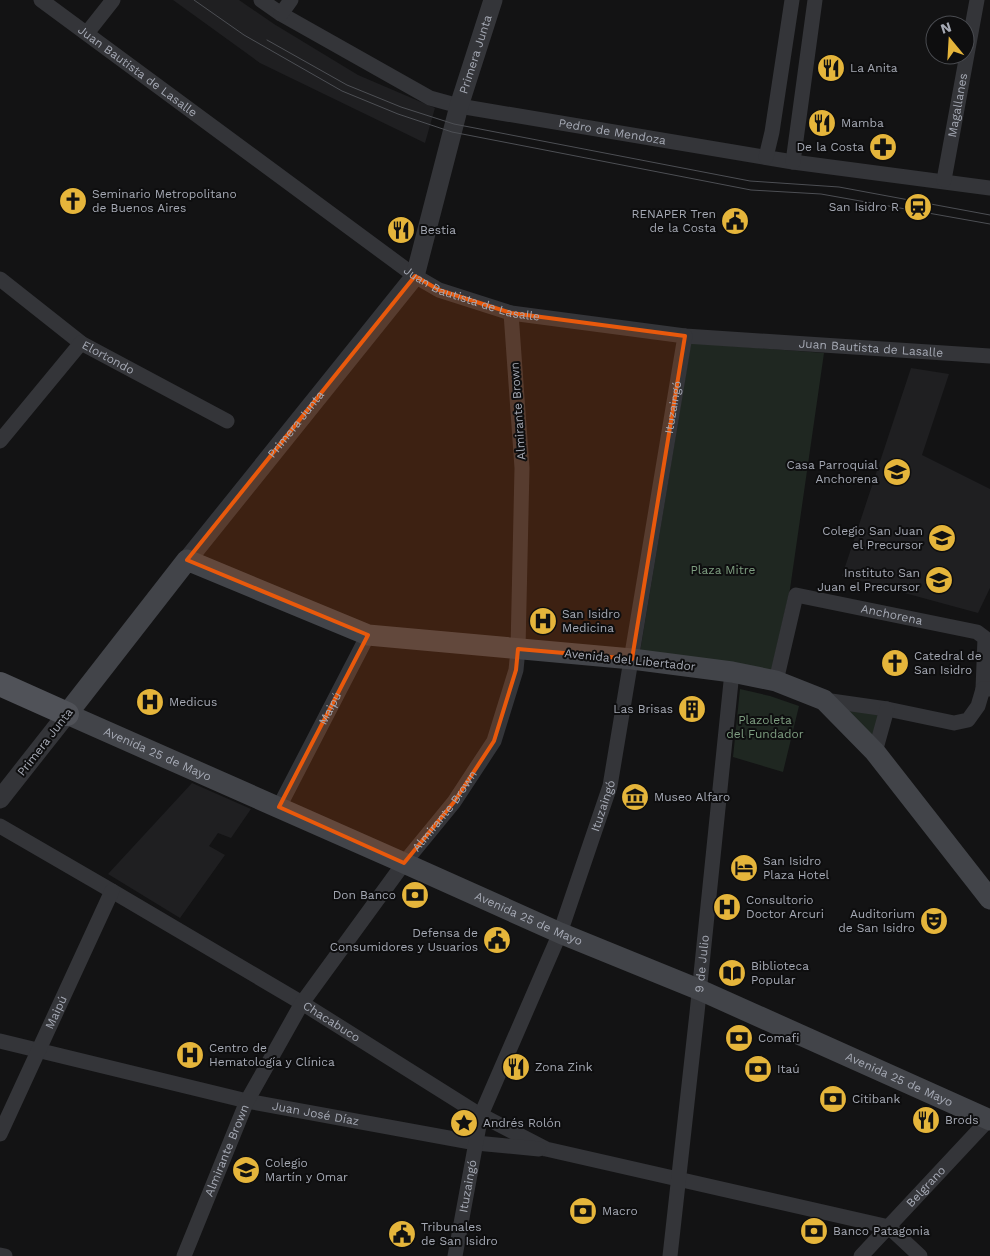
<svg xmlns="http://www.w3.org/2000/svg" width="990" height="1256" font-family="'Work Sans',sans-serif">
  <rect width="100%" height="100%" fill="#131314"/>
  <path fill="#1f1f21" d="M173,0H239L274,24L358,75L435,108L425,143L260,63Z
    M911,368L949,374L922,455L990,489V588L978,613L842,576Z
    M192,783L251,809L231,838L218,833L209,846L225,855L180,918L108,874Z"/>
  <path fill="#1f2721" d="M691,343L824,353L790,589L771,672L640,652Z
    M740,689L770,696L799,706L783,772L733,757Z
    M833,705L883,712L873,744Z"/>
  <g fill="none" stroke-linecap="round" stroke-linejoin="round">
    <g stroke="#343539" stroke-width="15">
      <path id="s1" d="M41,0L415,276L439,290L511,313L685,336L990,356"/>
      <path id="s2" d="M261,0L281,14L430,98L459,106L793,162L990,188"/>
      <path d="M281,14L291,0"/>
      <path d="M87,33L113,0"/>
      <path d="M766,157L772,132L792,0"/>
      <path d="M793,162L815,0"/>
      <path id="s3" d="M944,180L977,0"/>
      <path id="s4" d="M0,279L81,343L227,421"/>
      <path d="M0,441L81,343"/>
      <path id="s5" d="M776,681L796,595L977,632L985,638L983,689"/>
      <path d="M824,700L887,709L954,723L968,720L978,706L983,689H990"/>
      <path d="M875,752L887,709"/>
      <path id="s6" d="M279,807L368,635"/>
      <path id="s7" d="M0,826L112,891L302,1003L477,1113L546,1149L889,1227L920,1256"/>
      <path id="s8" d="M0,1041L247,1101L476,1143L539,1149"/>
      <path id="s9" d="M0,1134L112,891"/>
      <path d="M0,1255L5,1256"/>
      <path id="s10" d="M184,1256L247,1101L302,1003L404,863L454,802L494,741L516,670L518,649L522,468L511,313"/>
      <path id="s11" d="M455,1256L481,1115L560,933L610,786L685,336"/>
      <path id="s12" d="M670,1256L697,1013L732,672"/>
      <path id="s13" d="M861,1256L990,1118"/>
    </g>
    <g stroke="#343539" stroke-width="19">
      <path id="s14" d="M187,560L415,276L459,106L493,0"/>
      <path d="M0,799L67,714"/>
    </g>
    <path stroke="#424449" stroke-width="21" id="s15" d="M990,899L875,752L824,700L776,681L732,672L632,659L368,635L187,560L67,714L395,859L560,933L700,990L990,1120"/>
    <path stroke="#505258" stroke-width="24" d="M0,684L67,714"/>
    <path stroke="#4d4f54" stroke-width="1" d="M194,0L244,35L342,91L398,114L452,132L751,190L821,194L990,224
      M267,40L347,85L401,107L454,124L750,181L839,187L990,215"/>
  </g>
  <path fill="#e8590c" fill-opacity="0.2" stroke="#e8590c" stroke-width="4" stroke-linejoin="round" d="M415,276L439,290L511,313L685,336L632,659L518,649L516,670L494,741L454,802L404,863L279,807L368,635L187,560Z"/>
  <defs>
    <g id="restaurant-disc" transform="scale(1.4375)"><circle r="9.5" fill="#e5b53b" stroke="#0e0e0f"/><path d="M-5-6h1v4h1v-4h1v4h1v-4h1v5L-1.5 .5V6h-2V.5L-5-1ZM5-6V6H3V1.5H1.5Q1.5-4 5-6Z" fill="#111"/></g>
    <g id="pharmacy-disc" transform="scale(1.4375)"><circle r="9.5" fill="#e5b53b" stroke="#0e0e0f"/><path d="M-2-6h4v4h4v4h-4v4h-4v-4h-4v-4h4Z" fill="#111"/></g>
    <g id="church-disc" transform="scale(1.4375)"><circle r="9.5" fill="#e5b53b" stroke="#0e0e0f"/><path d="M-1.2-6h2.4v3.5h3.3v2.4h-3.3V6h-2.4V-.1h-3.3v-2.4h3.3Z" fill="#111"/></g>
    <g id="station-disc" transform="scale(1.4375)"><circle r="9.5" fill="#e5b53b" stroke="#0e0e0f"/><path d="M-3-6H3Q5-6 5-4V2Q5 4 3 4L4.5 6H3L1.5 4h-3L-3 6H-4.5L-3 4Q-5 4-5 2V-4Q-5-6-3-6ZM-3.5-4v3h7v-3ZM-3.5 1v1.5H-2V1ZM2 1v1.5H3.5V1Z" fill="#111"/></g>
    <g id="civic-disc" transform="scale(1.4375)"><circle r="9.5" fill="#e5b53b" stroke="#0e0e0f"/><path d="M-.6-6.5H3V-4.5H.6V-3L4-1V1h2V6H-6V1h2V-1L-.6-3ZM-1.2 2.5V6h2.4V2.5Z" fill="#111"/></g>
    <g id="university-disc" transform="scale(1.4375)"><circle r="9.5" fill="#e5b53b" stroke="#0e0e0f"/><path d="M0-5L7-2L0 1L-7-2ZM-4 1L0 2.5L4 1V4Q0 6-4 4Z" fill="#111"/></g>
    <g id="school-disc" transform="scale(1.4375)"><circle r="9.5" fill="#e5b53b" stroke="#0e0e0f"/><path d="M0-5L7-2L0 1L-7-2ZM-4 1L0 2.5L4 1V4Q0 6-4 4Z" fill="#111"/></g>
    <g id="hospital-disc" transform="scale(1.4375)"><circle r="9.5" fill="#e5b53b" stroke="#0e0e0f"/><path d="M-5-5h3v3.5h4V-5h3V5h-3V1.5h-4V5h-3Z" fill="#111"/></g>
    <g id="building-disc" transform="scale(1.4375)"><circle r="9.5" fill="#e5b53b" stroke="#0e0e0f"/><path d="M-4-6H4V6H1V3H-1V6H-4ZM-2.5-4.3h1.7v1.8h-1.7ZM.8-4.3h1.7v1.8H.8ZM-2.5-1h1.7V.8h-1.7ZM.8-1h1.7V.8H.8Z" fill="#111"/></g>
    <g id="museum-disc" transform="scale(1.4375)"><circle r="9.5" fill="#e5b53b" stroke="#0e0e0f"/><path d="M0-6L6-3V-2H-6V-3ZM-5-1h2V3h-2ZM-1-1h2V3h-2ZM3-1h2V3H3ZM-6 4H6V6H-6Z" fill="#111"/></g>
    <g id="hotel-disc" transform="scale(1.4375)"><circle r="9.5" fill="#e5b53b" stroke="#0e0e0f"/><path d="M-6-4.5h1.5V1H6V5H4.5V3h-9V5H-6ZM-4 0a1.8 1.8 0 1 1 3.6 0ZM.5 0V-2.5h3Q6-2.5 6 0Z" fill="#111"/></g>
    <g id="bank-disc" transform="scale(1.4375)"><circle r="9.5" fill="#e5b53b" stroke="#0e0e0f"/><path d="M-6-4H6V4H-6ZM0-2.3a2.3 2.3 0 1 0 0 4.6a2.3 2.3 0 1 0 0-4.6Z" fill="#111"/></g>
    <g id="theatre-disc" transform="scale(1.4375)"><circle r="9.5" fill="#e5b53b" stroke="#0e0e0f"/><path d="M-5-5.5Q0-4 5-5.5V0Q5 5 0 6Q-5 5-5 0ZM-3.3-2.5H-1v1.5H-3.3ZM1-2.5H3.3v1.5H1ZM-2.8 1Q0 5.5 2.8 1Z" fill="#111"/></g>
    <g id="library-disc" transform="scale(1.4375)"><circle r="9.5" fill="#e5b53b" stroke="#0e0e0f"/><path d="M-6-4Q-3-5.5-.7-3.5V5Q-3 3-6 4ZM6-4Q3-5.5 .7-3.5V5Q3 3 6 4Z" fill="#111"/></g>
    <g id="sight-disc" transform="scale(1.4375)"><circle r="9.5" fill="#e5b53b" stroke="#0e0e0f"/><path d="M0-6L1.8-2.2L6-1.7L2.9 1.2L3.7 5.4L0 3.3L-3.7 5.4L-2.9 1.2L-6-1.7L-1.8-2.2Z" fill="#111"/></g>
  </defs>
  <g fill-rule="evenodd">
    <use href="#restaurant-disc" x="831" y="68"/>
    <use href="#restaurant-disc" x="822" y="123"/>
    <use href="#pharmacy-disc" x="883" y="147"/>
    <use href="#church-disc" x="73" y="201"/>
    <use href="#station-disc" x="918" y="207"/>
    <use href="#civic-disc" x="735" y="221"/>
    <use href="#restaurant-disc" x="401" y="230"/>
    <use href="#university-disc" x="897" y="472"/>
    <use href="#university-disc" x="942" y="538"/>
    <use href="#school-disc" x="939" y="580"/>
    <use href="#hospital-disc" x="543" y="621"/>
    <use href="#church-disc" x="895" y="663"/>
    <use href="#hospital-disc" x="150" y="702"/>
    <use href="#building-disc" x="692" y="709"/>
    <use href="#museum-disc" x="635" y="797"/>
    <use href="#hotel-disc" x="744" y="868"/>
    <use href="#bank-disc" x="415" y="895"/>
    <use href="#hospital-disc" x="727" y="907"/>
    <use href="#theatre-disc" x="934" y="921"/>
    <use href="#civic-disc" x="497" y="940"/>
    <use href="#library-disc" x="732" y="973"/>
    <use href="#bank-disc" x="739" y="1038"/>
    <use href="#hospital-disc" x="190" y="1055"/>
    <use href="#restaurant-disc" x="516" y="1067"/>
    <use href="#bank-disc" x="758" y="1069"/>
    <use href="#bank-disc" x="833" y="1099"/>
    <use href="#restaurant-disc" x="926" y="1120"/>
    <use href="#sight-disc" x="464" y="1123"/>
    <use href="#school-disc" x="246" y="1170"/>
    <use href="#bank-disc" x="583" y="1211"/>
    <use href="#bank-disc" x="814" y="1231"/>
    <use href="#civic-disc" x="402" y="1234"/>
  </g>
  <g text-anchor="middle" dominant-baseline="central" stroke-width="4" stroke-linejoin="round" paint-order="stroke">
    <g font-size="12" fill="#a5a9b4" stroke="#0e0e0f">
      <text stroke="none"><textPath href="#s14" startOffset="594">Primera Junta</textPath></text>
      <text stroke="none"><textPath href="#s1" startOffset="120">Juan Bautista de Lasalle</textPath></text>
      <text stroke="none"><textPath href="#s3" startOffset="76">Magallanes</textPath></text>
      <text stroke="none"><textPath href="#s2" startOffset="381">Pedro de Mendoza</textPath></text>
      <text stroke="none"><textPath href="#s1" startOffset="525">Juan Bautista de Lasalle</textPath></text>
      <text stroke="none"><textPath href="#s1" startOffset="930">Juan Bautista de Lasalle</textPath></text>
      <text stroke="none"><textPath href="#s4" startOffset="134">Elortondo</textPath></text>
      <text stroke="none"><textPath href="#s11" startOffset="881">Ituzaingó</textPath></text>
      <text transform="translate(518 411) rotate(-94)">Almirante Brown</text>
      <text stroke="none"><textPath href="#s14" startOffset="174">Primera Junta</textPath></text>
      <text stroke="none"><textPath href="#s5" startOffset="186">Anchorena</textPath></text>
      <text transform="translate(630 660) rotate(6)">Avenida del Libertador</text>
      <text stroke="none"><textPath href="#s6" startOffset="111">Maipú</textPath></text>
      <text transform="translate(45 742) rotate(-52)">Primera Junta</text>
      <text stroke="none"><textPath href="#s15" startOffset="1212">Avenida 25 de Mayo</textPath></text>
      <text stroke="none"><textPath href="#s11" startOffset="476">Ituzaingó</textPath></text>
      <text stroke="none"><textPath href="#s10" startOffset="519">Almirante Brown</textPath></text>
      <text stroke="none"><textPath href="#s15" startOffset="1618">Avenida 25 de Mayo</textPath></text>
      <text stroke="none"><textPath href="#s12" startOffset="294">9 de Julio</textPath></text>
      <text stroke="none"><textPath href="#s9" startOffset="134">Maipú</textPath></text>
      <text stroke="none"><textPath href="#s7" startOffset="385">Chacabuco</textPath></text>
      <text stroke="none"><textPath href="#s15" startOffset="2022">Avenida 25 de Mayo</textPath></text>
      <text stroke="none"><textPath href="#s8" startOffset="324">Juan José Díaz</textPath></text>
      <text stroke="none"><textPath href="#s10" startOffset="114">Almirante Brown</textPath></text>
      <text stroke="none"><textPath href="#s11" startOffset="71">Ituzaingó</textPath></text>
      <text stroke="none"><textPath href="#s13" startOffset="95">Belgrano</textPath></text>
    </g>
    <g font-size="12" fill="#a5a9b4" stroke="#0e0e0f" text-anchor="start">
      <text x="850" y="68">La Anita</text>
      <text x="841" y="123">Mamba</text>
      <text x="864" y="147" text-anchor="end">De la Costa</text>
      <text x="92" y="194">Seminario Metropolitano<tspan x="92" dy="14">de Buenos Aires</tspan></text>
      <text x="899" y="207" text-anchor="end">San Isidro R</text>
      <text x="716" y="214" text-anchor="end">RENAPER Tren<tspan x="716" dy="14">de la Costa</tspan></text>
      <text x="420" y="230">Bestia</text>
      <text x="878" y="465" text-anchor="end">Casa Parroquial<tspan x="878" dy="14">Anchorena</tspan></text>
      <text x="923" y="531" text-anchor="end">Colegio San Juan<tspan x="923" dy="14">el Precursor</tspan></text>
      <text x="920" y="573" text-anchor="end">Instituto San<tspan x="920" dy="14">Juan el Precursor</tspan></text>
      <text x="562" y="614">San Isidro<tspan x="562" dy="14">Medicina</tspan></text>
      <text x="914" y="656">Catedral de<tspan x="914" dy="14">San Isidro</tspan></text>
      <text x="169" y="702">Medicus</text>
      <text x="673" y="709" text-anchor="end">Las Brisas</text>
      <text x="654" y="797">Museo Alfaro</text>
      <text x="763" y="861">San Isidro<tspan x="763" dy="14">Plaza Hotel</tspan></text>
      <text x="396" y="895" text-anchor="end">Don Banco</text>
      <text x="746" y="900">Consultorio<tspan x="746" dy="14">Doctor Arcuri</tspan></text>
      <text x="915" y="914" text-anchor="end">Auditorium<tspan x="915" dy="14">de San Isidro</tspan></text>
      <text x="478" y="933" text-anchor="end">Defensa de<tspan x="478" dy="14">Consumidores y Usuarios</tspan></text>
      <text x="751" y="966">Biblioteca<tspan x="751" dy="14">Popular</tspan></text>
      <text x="758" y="1038">Comafi</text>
      <text x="209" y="1048">Centro de<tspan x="209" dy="14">Hematología y Clínica</tspan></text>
      <text x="535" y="1067">Zona Zink</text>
      <text x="777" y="1069">Itaú</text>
      <text x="852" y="1099">Citibank</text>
      <text x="945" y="1120">Brods</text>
      <text x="483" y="1123">Andrés Rolón</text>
      <text x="265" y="1163">Colegio<tspan x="265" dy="14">Martín y Omar</tspan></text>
      <text x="602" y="1211">Macro</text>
      <text x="421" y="1227">Tribunales<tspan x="421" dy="14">de San Isidro</tspan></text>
      <text x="833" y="1231">Banco Patagonia</text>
    </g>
    <g font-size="12" fill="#7e9e81" stroke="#0e0e0f">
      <text x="723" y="570">Plaza Mitre</text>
      <text x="765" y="720">Plazoleta<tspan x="765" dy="14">del Fundador</tspan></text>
    </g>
  </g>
  <g transform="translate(950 40) rotate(342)"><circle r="24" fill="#0e0e0f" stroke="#4a4c51"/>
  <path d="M0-4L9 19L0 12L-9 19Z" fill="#e5b53b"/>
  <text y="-8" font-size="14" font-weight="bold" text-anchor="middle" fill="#a5a9b4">N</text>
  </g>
</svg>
